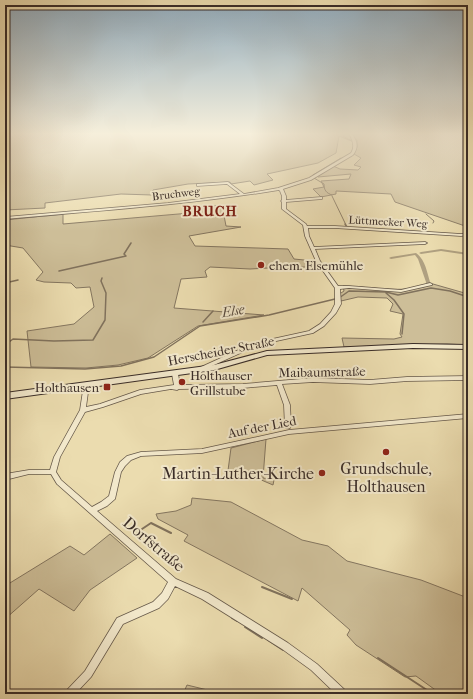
<svg xmlns="http://www.w3.org/2000/svg" width="473" height="699" font-family="'IM FELL French Canon',serif">
  <rect width="100%" height="100%" fill="#ebdcaf"/>
  <filter id="stains"><feTurbulence type="fractalNoise" baseFrequency=".005" numOctaves="4"/><feColorMatrix values="0 0 0 0 .2 0 0 0 0 .09 0 0 0 0 .02 0 0 0 .5 -.17"/></filter>
  <radialGradient id="worn" r=".72"><stop offset=".6" stop-color="#630" stop-opacity="0"/><stop offset="1" stop-color="#630" stop-opacity=".3"/></radialGradient>
  <path fill="#cdbe98" stroke="#847660" d="M5,134H468V227L395,202L391,194L336,191V194L321,197L313,189L324,187L321,181L349,179L351,174L318,177L317,176L333,166L340,169L358,170L361,167L354,165L361,158L354,154L357,147V140H349L339,136L336,153L318,163L267,174L273,180L254,185L250,181L231,184L230,182L188,184L153,190L152,195L121,194L45,203V208L5,210Z
    M222,205L226,226L241,227L189,236L195,246L288,249L294,259L314,261L318,267H287L250,269L210,267L205,271L207,277L181,279L174,308L264,315L198,326L148,358L118,365L86,368L31,367L27,331L74,324L94,307L90,287L76,288L71,283L44,282L36,280L43,272L23,248L5,245V220L63,214V224L190,213V208Z
    M433,284L468,294V345L447,344L344,347L342,338L394,339L402,337L400,334L403,314L390,311L393,304L387,298L358,297L341,301L338,295L344,291L343,286C372,287 407,294 433,284Z
    M266,439L263,478L274,480L273,485L252,476L241,474L235,478H227L231,448Z
    M192,498L231,502L302,540L328,546L347,561L421,580L468,598V694H441L416,676L405,677L356,645L347,635L350,630L302,588L298,601L184,541L188,535L158,519L156,514L176,511L191,505Z
    M110,534L137,558L90,590L74,611L39,589L5,619V586L70,546L84,555Z
    M187,685L224,694H183Z"/>
  <g fill="none" stroke-linecap="round" stroke-linejoin="round">
    <path stroke="#80725d" stroke-width="1" d="M344,134L343,136L353,142V145
      M313,175L341,158
      M314,178L324,184C324,190 326,193 332,195
      M332,196L346,225
      M426,214L434,221L433,223"/>
    <path stroke="#80725d" stroke-width="1.5" d="M345,224L347,227
      M59,271L126,256L124,254L131,243
      M5,283L18,280
      M386,293L394,300L404,314L402,334
      M339,298L349,291L386,292L398,295L431,288L450,291L468,297
      M203,322L213,311
      M5,345L13,339L54,341L93,340L105,320L106,293L101,281L102,278
      M5,367L85,369L121,366L154,357L200,326L269,315L335,299"/>
    <path stroke="#80725d" stroke-width="2" d="M136,533L151,523L171,533
      M262,587L292,599
      M232,618L237,621
      M245,627L262,638
      M268,640L283,650
      M378,658L433,694"/>
    <path fill="#afa081" fill-rule="evenodd" d="M441,249L468,253V255L441,251L421,254L419,253L421,252Z
      M416,253C425,259 427,272 430,282V283H426V282L418,259L415,255L391,259L389,258L391,257Z"/>
    <g stroke="#66594a" stroke-width="1.5">
      <path id="minor" d="M349,134H352C357,141 359,147 353,155L311,180L283,189L286,196V200L321,197H322V199L286,202V209L306,224L307,226H335L461,234L468,233V235L461,236L335,228H308L309,236L314,247L425,242L427,243L425,244L315,249L320,261L338,286H349L401,290L430,283L432,284V285L401,292L349,288L340,289L341,304L336,313L324,326L313,333L258,345L203,370L200,368L201,367L254,343L309,331L320,324L331,312L335,304V288L316,261L305,236L303,225L282,209V202L281,201L282,200V196L280,191L279,190C188,205 96,211 5,219V217L168,203L240,194L227,184L197,186V184H198L228,182L244,194L278,188L309,178L351,153C355,147 353,140 349,134Z
        M175,372L178,374L180,385L243,384L313,378L370,380L407,377L468,376V380L407,381L370,384L313,382L282,384L290,405L291,426L290,428H286L285,426L284,405L277,385L243,388L179,389L177,390L171,389L141,394L103,407L85,412L60,457L56,472L61,480L92,507L101,502L109,496L115,472L120,462L127,456L141,452L202,449L289,430L468,414V418L289,434L202,453L141,456L131,460L125,466L121,472L115,499L107,506L97,511L176,579L208,593L288,643L317,664L346,691L348,694H336L311,670L282,649L202,599L175,586L168,599L159,608L123,624L91,677L75,694H64L66,691L85,671L117,618L153,602L162,593L168,582L57,484L51,474H29L5,480V474L29,470H50L54,457L80,410L84,384L86,383L89,385L86,407L100,404L140,390L174,385L172,374Z"/>
    </g>
    <g stroke="#3a2d28" stroke-width="2">
      <path id="secondary" d="M413,344L468,345V349L413,348L267,355L214,370L5,399V393L214,365L267,351Z"/>
    </g>
    <use href="#minor" fill="#f2e8cb" fill-rule="evenodd"/>
    <use href="#secondary" fill="#f2e8cb" fill-rule="evenodd"/>
  </g>
  <linearGradient id="sky" x2="0" y2="1"><stop stop-color="#91acbf"/><stop offset="0.58" stop-color="#f6efdb"/><stop offset="1" stop-color="#f6efdb" stop-opacity="0"/></linearGradient>
  <rect width="473" height="231" fill="url(#sky)"/>
  <g fill="#8f2418" stroke="#f2e8cb" stroke-width="1.5">
    <circle cx="261" cy="265" r="4"/>
    <circle cx="182" cy="382" r="4"/>
    <rect x="103" y="383" width="8" height="8" rx="2"/>
    <circle cx="386" cy="452" r="4"/>
    <circle cx="322" cy="473" r="4"/>
  </g>
  <g text-anchor="middle" dominant-baseline="central" stroke-width="4" stroke-linejoin="round" paint-order="stroke">
    <g font-size="11" fill="#3a2d28" stroke="#f2e8cb">
      <text transform="translate(176 194) rotate(-7)">Bruchweg</text>
      <text transform="translate(388 222) rotate(3)">Lüttmecker Weg</text>
    </g>
    <g font-size="13" fill="#3a2d28" stroke="#f2e8cb" text-anchor="start">
      <text x="269" y="265">ehem. Elsemühle</text>
      <text x="190" y="375">Holthauser<tspan x="190" dy="15">Grillstube</tspan></text>
      <text x="99" y="387" text-anchor="end">Holthausen</text>
    </g>
    <g font-size="13" fill="#3a2d28" stroke="#f2e8cb">
      <text transform="translate(221 351) rotate(-11)">Herscheider Straße</text>
      <text transform="translate(322 372) rotate(-1)">Maibaumstraße</text>
      <text transform="translate(262 427) rotate(-11)">Auf der Lied</text>
    </g>
    <g font-size="14" font-weight="bold" letter-spacing="1" fill="#7a1f14" stroke="#f2e8cb">
      <text x="210" y="211">BRUCH</text>
    </g>
    <g font-size="14" font-style="italic" fill="#574a3e" stroke="#f2e8cb">
      <text transform="translate(233 311) rotate(-9)">Else</text>
    </g>
    <g font-size="16" fill="#3a2d28" stroke="#f2e8cb">
      <text x="386" y="468">Grundschule,<tspan x="386" dy="18">Holthausen</tspan></text>
      <text x="314" y="473" text-anchor="end">Martin-Luther-Kirche</text>
    </g>
    <g font-size="16" fill="#3a2d28" stroke="#f2e8cb">
      <text transform="translate(154 544) rotate(40)">Dorfstraße</text>
    </g>
  </g>
  <rect width="473" height="699" fill="none" stroke="#ebdcaf" stroke-width="20"/>
  <rect x="6" y="6" width="461" height="687" fill="none" stroke="#3a2d28" stroke-width="2"/>
  <rect x="10" y="10" width="453" height="679" fill="none" stroke="#3a2d28"/>
  <rect width="100%" height="100%" filter="url(#stains)"/>
  <rect width="100%" height="100%" fill="url(#worn)"/>
</svg>
